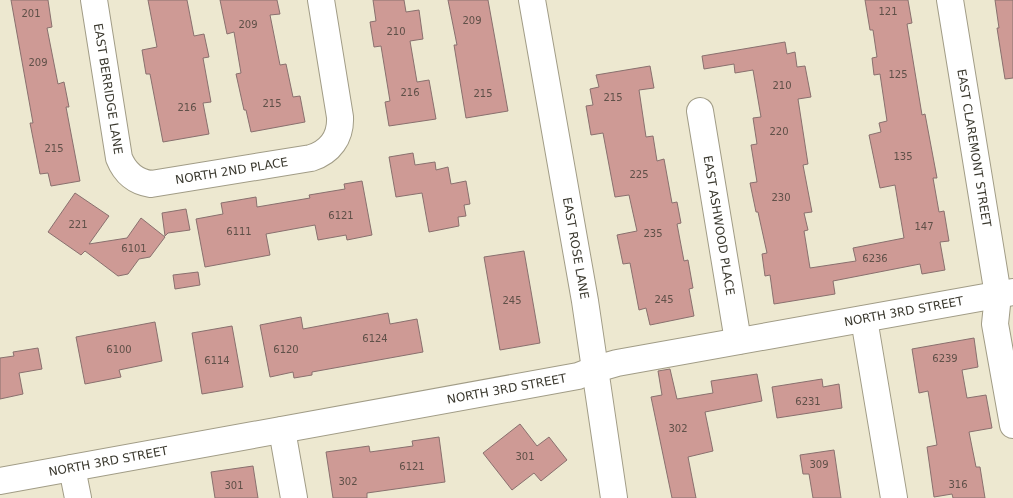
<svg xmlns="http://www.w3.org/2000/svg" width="1013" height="498" font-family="'DejaVu Sans',sans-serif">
  <rect width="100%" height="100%" fill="#ede8d0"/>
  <path fill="#ce9a95" stroke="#89706e" d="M11,0H48L52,27L47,28L58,84L64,82L69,107H66L80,181L51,186L48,173L40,174L30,123H33Z
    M148,0H187L194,36L204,34L209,57L203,58L211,102L203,103L209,134L163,142L150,74H146L142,50L157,47Z
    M220,0H277L280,14L270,15L280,65L286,64L293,97L300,96L305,122L251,132L246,110H244L236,74L241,73L234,32L227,34Z
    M373,0H404L406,12L419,10L423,39L410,41L417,82L429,80L436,119L389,126L385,102L390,101L381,46L374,47L370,22L376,21Z
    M448,0H488L508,111L466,118L454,45H457Z
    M865,0H908L912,23L907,24L922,115L925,114L937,178H933L939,212L944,211L949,241L940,242L945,270L922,274L920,264L833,281L835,294L774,304L770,275L765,276L762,254L767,253L758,212H756L750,183L757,182L751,145L757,144L753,118L761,117L753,70L735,73L734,64L704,69L702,56L785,42L787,54L795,52L797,67L805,66L811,97L798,99L808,164L803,165L812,212L804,213L808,230L804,231L810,268L856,261L853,248L904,238L895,185L880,188L869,135L881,132L879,123L887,121L880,74L874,75L872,58L877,57L873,30H870Z
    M995,0H1013V78L1005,79L997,28H999Z
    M650,66L654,88L639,90L646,137L653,136L657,161L664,159L672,203L677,202L681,223L677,224L684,261L688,260L693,288L689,289L694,316L650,325L646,308L639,310L630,263L623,264L617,235L637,231L629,195L615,197L603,133L591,135L586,106L593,105L590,89L599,87L596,75Z
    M413,153L415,165L435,162L436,170L448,167L451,184L466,181L470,204L464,205L466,216L458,217L459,226L429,232L422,193L396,197L389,157Z
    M362,181L372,235L347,240L346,235L318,240L315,225L266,234L270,255L205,267L196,219L223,214L221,203L256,197L257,207L310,198L309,195L345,189L344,184Z
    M75,193L109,216L89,244L127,238L141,218L165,237L150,257L139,259L128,274L118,276L85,251L81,255L48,232Z
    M186,209L190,230L168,233L165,236L162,213Z
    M524,251L540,343L500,350L484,257Z
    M198,272L200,285L175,289L173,275Z
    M388,313L390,324L417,319L423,352L312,372V375L294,378L293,372L270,377L260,325L301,317L303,329Z
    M155,322L162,361L119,370L121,377L85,384L76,337Z
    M232,326L243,387L202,394L192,333Z
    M974,338L978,367L962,370L967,398L986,395L992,428L969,432L976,467H980L985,498H953L952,494L934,497L927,447L937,445L928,391L919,393L912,349Z
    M38,348L42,369L19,373L23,394L0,399V358L14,356L13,352Z
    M670,369L677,399L713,393L711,381L757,374L762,401L705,412L713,451L688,457L696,498H672L651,397L662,395L658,371Z
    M822,379L823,387L839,384L842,408L777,418L772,387Z
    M520,424L537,446L549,437L567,460L541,481L534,473L512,490L483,453Z
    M439,437L445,482L367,493V498H333L326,452L369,446L370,452L413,446L412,441Z
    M834,450L841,498H813L809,474H803L800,455Z
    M253,466L258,498H215L211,472Z"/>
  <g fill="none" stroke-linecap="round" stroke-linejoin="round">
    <g stroke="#a19c86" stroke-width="28">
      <g id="minor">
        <path id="s1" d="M94,0L119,158C125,173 136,182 151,184L311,158C330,152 341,137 340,117L321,0"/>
        <path id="s2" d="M532,0L585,301L614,498"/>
        <path id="s3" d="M950,0L998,295L995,324L1013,425"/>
        <path id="s4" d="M700,111L738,341"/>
        <path d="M864,319L894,498"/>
        <path d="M282,430L294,498"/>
        <path d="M72,468L78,498"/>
        <path id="s5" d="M0,481L578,376L596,369L617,363L1013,292"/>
      </g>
    </g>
    <use href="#minor" stroke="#fff" stroke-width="26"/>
  </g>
  <g text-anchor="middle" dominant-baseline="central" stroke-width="4" stroke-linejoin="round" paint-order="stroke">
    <g font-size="10" fill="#5f5048">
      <text x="888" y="11">121</text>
      <text x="31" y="13">201</text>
      <text x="472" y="20">209</text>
      <text x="248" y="24">209</text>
      <text x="396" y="31">210</text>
      <text x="38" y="62">209</text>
      <text x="898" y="74">125</text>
      <text x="782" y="85">210</text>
      <text x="410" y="92">216</text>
      <text x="483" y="93">215</text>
      <text x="613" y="97">215</text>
      <text x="272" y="103">215</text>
      <text x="187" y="107">216</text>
      <text x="779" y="131">220</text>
      <text x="54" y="148">215</text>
      <text x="903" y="156">135</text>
      <text x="639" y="174">225</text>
      <text x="781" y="197">230</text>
      <text x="341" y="215">6121</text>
      <text x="78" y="224">221</text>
      <text x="924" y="226">147</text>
      <text x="239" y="231">6111</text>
      <text x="653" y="233">235</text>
      <text x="134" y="248">6101</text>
      <text x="875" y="258">6236</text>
      <text x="664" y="299">245</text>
      <text x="512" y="300">245</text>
      <text x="375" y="338">6124</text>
      <text x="119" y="349">6100</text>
      <text x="286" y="349">6120</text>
      <text x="945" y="358">6239</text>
      <text x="217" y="360">6114</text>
      <text x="808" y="401">6231</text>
      <text x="678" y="428">302</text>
      <text x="525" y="456">301</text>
      <text x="819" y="464">309</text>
      <text x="412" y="466">6121</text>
      <text x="348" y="481">302</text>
      <text x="958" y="484">316</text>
      <text x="234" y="485">301</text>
    </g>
    <g font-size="12" fill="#3a382e" stroke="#fbf5dd">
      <text stroke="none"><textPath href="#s1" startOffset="90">EAST BERRIDGE LANE</textPath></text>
      <text stroke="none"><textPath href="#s3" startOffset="150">EAST CLAREMONT STREET</textPath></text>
      <text stroke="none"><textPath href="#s1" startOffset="285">NORTH 2ND PLACE</textPath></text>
      <text stroke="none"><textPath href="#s4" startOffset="116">EAST ASHWOOD PLACE</textPath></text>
      <text stroke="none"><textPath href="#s2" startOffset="252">EAST ROSE LANE</textPath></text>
      <text stroke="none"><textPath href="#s5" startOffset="920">NORTH 3RD STREET</textPath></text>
      <text stroke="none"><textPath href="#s5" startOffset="515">NORTH 3RD STREET</textPath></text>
      <text stroke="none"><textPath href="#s5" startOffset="110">NORTH 3RD STREET</textPath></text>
    </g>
  </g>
</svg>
